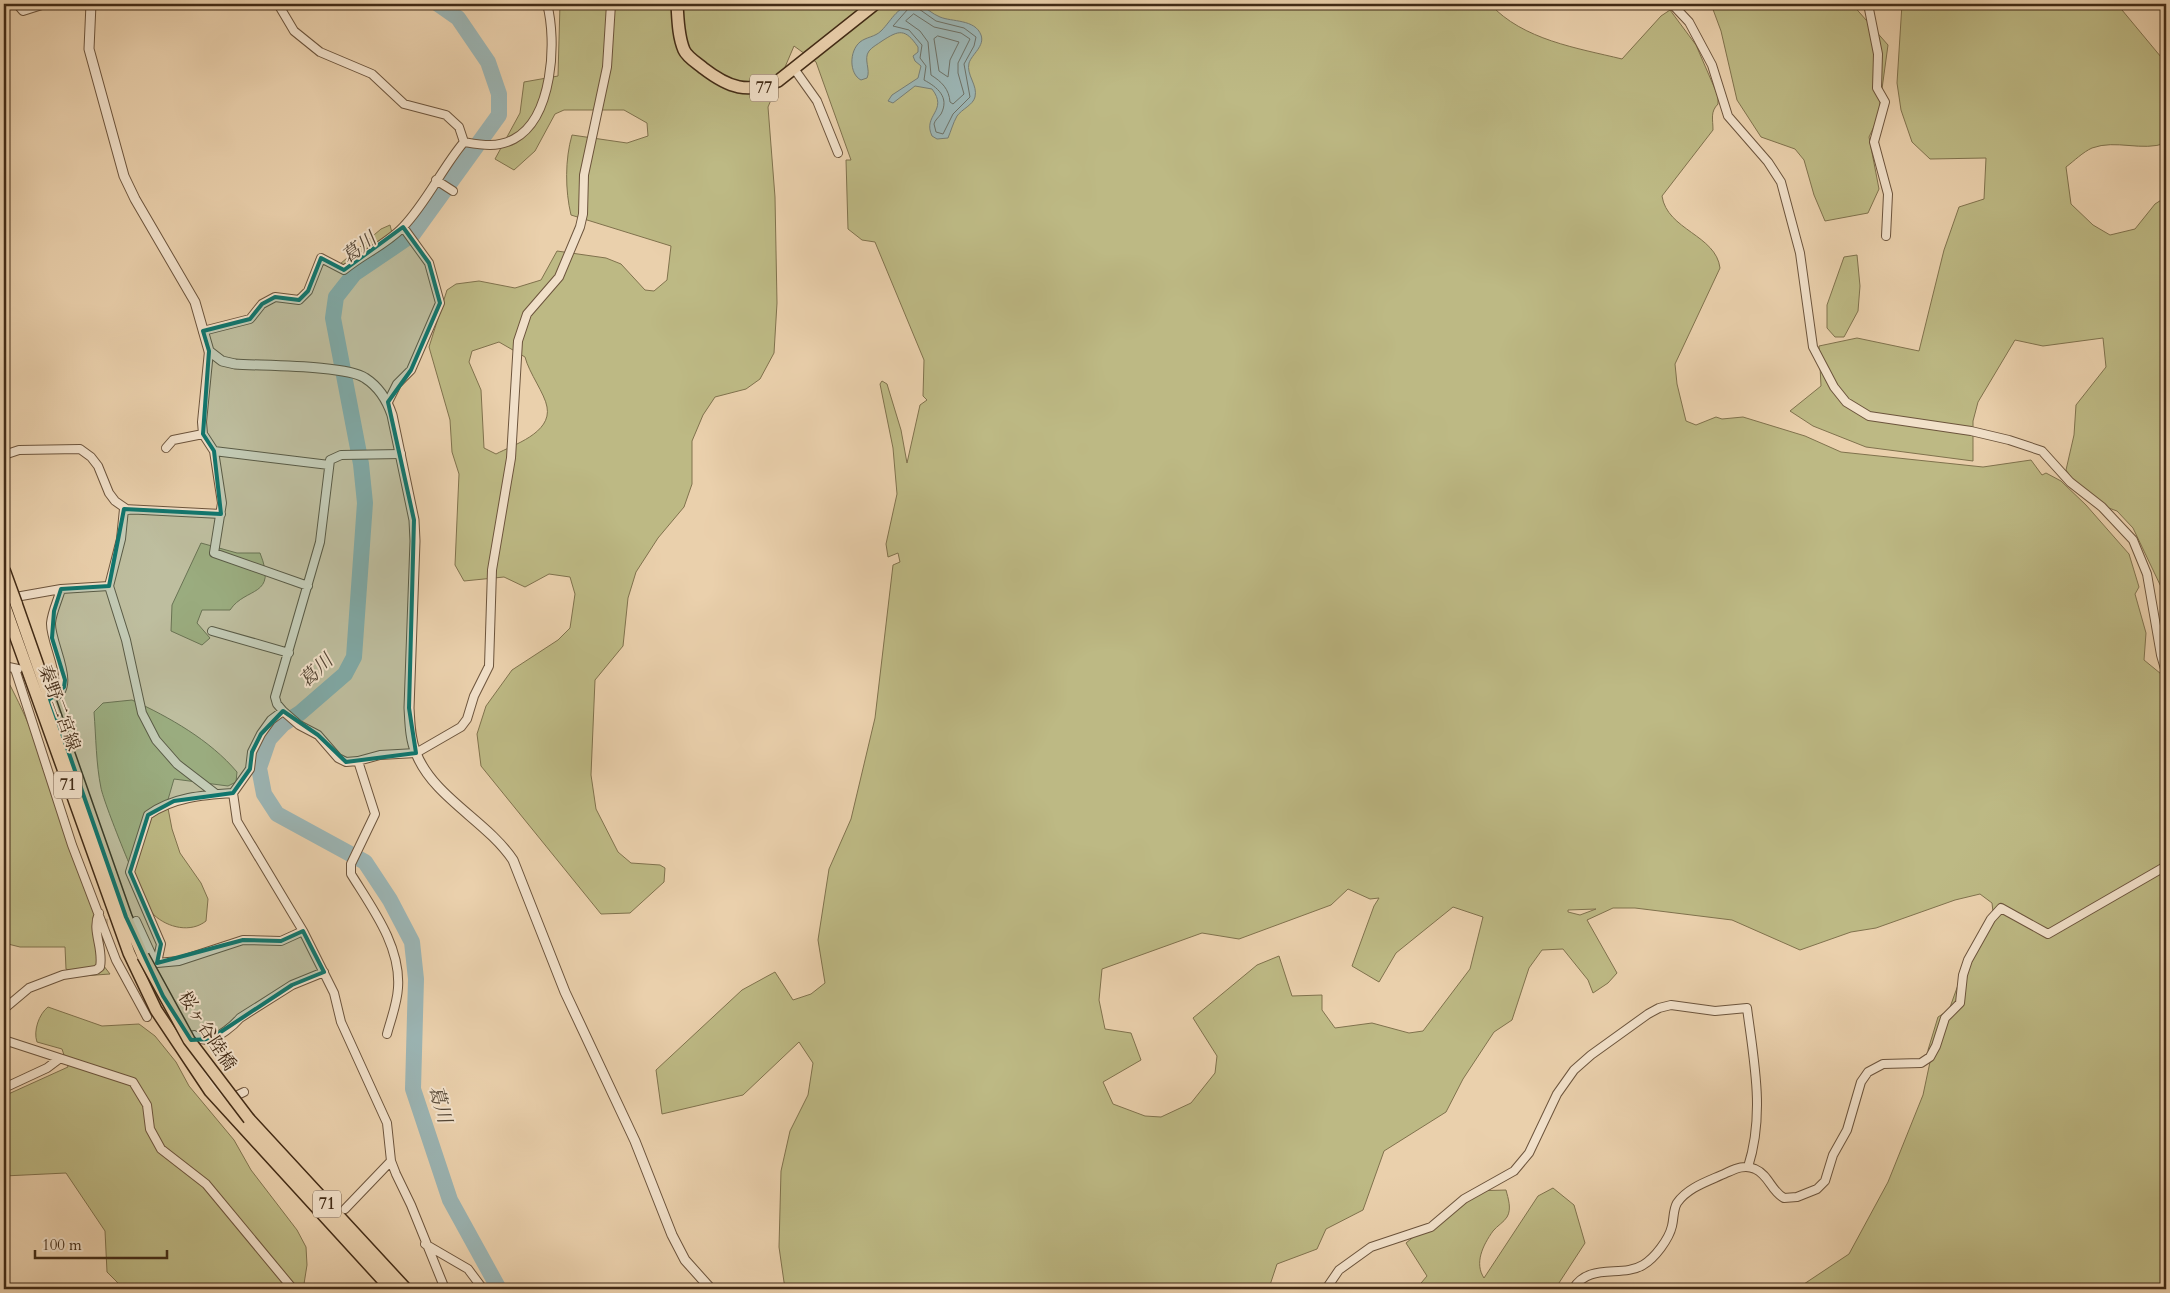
<svg xmlns="http://www.w3.org/2000/svg" width="2170" height="1293" font-family="Cardo,'Noto Serif JP',serif">
  <rect width="100%" height="100%" fill="#ead0ac"/>
  <filter id="stains"><feTurbulence type="fractalNoise" baseFrequency=".004" numOctaves="4"/><feColorMatrix values="0 0 0 0 .2 0 0 0 0 .09 0 0 0 0 .02 0 0 0 .5 -.17"/></filter>
  <radialGradient id="worn" r=".72"><stop offset=".6" stop-color="#630" stop-opacity="0"/><stop offset="1" stop-color="#630" stop-opacity=".3"/></radialGradient>
  <path fill="#bdb984" stroke="#80724d" fill-rule="evenodd" d="M560,4H1490C1523,40 1577,48 1622,59L1661,16L1670,10L1696,45L1718,96V104C1710,112 1713,119 1713,130L1662,196C1667,230 1716,235 1720,268L1675,364L1677,384L1686,421L1696,425L1716,417L1722,419L1743,417L1805,436L1841,452L1983,467L2031,460L2042,475L2046,473L2061,481L2086,505L2129,554L2139,587L2135,594L2146,633L2144,660L2166,678V1289H1803L1804,1284L1849,1254L1888,1182L1923,1095L1930,1062L1928,1050L1938,1017L1949,1010L1967,960L1993,912L1992,903L1980,894L1955,900L1876,928L1851,932L1800,950L1732,920L1635,908H1613L1587,920L1617,973L1608,983L1593,993L1588,980L1563,949L1542,950L1529,968L1512,1020L1494,1032L1463,1079L1446,1112L1384,1151L1363,1210L1326,1229L1317,1249L1277,1264L1270,1285L1277,1289H785L779,1247L781,1171L790,1131L808,1095L813,1063L799,1042L743,1095L662,1114L656,1070L742,990L775,972L793,1000L811,994L825,983L818,940L829,869L851,819L875,718L893,565L900,562L898,553L888,557L886,544L897,494L893,448L880,384L882,381L887,384L901,430L907,463L920,405L927,400L923,396L924,360L875,242L862,240L848,229L846,160H851L816,62L794,46L768,107L775,197L777,303L774,353L760,379L746,389L715,397L703,415L692,441V484L684,507L658,538L636,572L628,598L623,646L595,680L591,775L596,809L618,852L631,863L660,865L665,868L664,882L630,913L601,914L481,766L477,734L486,706L512,670L558,640L570,628L575,594L570,577L549,574L525,587L504,577L464,581L455,565L459,474L452,452L450,420L429,347L447,290L456,284L479,281L515,288L541,280L557,251L606,258L621,264L645,290L654,291L667,280L671,246L571,215C565,190 565,159 572,135L627,143L648,136L647,123L624,110H564L555,114L535,151L514,170L495,159L520,113L524,82L558,76ZM499,342L525,357C529,373 545,394 547,407C552,433 513,445 496,454L484,448L481,390L469,362L472,351ZM1348,889L1370,899L1379,898L1374,906L1352,966L1379,982L1396,953L1453,907L1483,917L1470,969L1423,1031L1409,1033L1372,1023L1335,1028L1322,1010V995L1292,996L1279,956L1257,965L1193,1018L1217,1056L1215,1073L1191,1103L1161,1117L1145,1116L1113,1104L1103,1082L1141,1060L1131,1033L1105,1029L1099,1000L1102,969L1202,933L1239,939L1331,905ZM1596,909L1580,915L1568,912V910Z
    M1711,4H1852L1888,45L1878,118L1869,137L1879,189L1868,213L1825,221L1814,195L1804,160L1795,149L1761,137L1737,100L1721,31Z
    M1902,4H2117L2166,63V143C2142,152 2116,139 2092,148C2083,152 2074,161 2066,167L2071,204L2093,225L2110,235L2135,229L2155,204L2166,197V590L2163,591L2133,528L2117,511L2095,503L2082,492L2066,470L2074,435L2076,405L2106,367L2103,338L2043,346L2015,340L1978,402L1973,421V461L1866,447L1813,426L1790,411L1821,386L1819,346L1857,338L1919,351L1944,250L1959,207L1984,199L1986,158L1930,159L1912,142L1901,110L1897,83Z
    M390,225L392,233L357,255L346,265L340,264L381,229Z
    M1857,255L1860,286L1858,311L1844,337H1835L1827,328V305L1844,257Z
    M201,543L237,553H260C278,598 246,586 230,610H202L197,623L210,638L202,645L171,631L172,605Z
    M4,674C45,748 67,833 95,913L94,926L97,957L110,974L82,976L66,969L65,947H20L4,943Z
    M132,700C169,717 210,740 237,772L236,782L228,786L174,779L167,803L172,829L180,853L201,883L208,899L206,921C191,933 168,928 154,915C145,906 104,804 101,788C96,764 96,737 94,712L103,703Z
    M48,1007L102,1026L139,1024L155,1036L176,1062L189,1086L234,1140L251,1170L297,1230L306,1247L307,1265L304,1284L297,1289H124L107,1272L105,1231L66,1173L4,1176V1096L68,1067L62,1049L37,1042C33,1031 39,1014 48,1007Z
    M1553,1188L1574,1205L1585,1243L1557,1286V1289H1416L1427,1276L1406,1243L1470,1191L1506,1190C1508,1198 1512,1209 1507,1217C1504,1222 1497,1226 1493,1231C1483,1245 1474,1263 1484,1278L1538,1196Z"/>
  <path fill="#9bb4b3" stroke="#777d74" d="M917,4C926,7 932,14 940,17C952,22 975,19 981,35C985,46 972,54 969,63C966,75 978,85 975,97C973,105 962,109 957,116C953,123 951,131 948,138L937,139L932,136C922,115 949,111 932,89L915,86L893,103L888,101L892,95L918,78L921,66L915,61L913,56L918,52V47C905,28 899,30 882,41C878,44 872,47 869,51C863,59 871,70 867,78L861,80C849,74 849,51 860,42C866,37 875,37 881,31C893,19 897,5 917,4Z"/>
  <g fill="none" stroke-linecap="round" stroke-linejoin="round">
    <path stroke="#6e7064" stroke-width="1" d="M909,4L908,9L893,26L909,30L922,45L920,58L926,66L924,80C937,87 950,97 941,114C938,118 935,120 934,124L936,132L943,134L953,114L970,97L964,64L974,46L976,37L964,28L936,21L919,9L918,4
      M914,14L934,27L961,33L970,39L958,63V73L964,94L953,104L950,102C949,89 942,82 931,75L928,42L920,31L906,21Z
      M938,36L959,42L950,60L948,77L939,71L934,39Z"/>
    <path stroke="#9bb4b3" stroke-width="16" d="M438,4L458,18L488,62L499,94V115L413,234L354,274L336,297L333,318L361,464L365,503L354,657L345,674L300,713L283,724L269,739L259,768L264,794L277,814L365,862L390,900L412,942L416,979L413,1089L450,1200L499,1289"/>
    <path stroke="#c8af8e" stroke-width="8" stroke-dasharray="8 4" stroke-linecap="butt" d="M100,923L123,922"/>
    <g stroke="#6c543c" stroke-width="10">
      <path id="minor" d="M17,4L23,11L45,4
        M278,4L294,31L320,52L372,74L404,104L446,115L459,127L464,142
        M1672,4L1689,22L1712,65L1728,116L1768,162L1781,182L1800,253L1813,347L1834,387L1846,402L1869,416L1971,431L2009,440L2042,451L2070,482L2102,507L2133,540L2147,574L2161,655L2166,672
        M1868,4L1878,54L1877,88L1885,102L1874,142L1888,194L1886,236
        M795,70L817,101L838,153
        M464,142C482,145 497,148 514,139C553,118 557,41 547,4
        M436,180L453,191
        M203,331L250,319L262,304L275,297L299,300L308,291L321,258L344,270C363,254 386,245 403,227C427,202 442,168 464,142
        M209,351L202,422L203,434L214,451L222,503L214,553L308,586
        M388,402L397,384L411,370L440,303L429,263L403,227
        M166,448L173,440L203,434
        M214,451L329,465
        M401,454L341,455L330,460L320,542L275,697L277,704L283,711L299,725L318,735L338,758L346,762L358,761L380,755L416,753L461,727L467,719L474,696L489,666L492,570L511,458L518,341L527,314L559,277L580,227L583,214L584,175L607,67L611,4
        M4,455L19,450L80,449L91,457L98,466L109,493L115,501L128,510
        M109,586L121,539L124,509L221,514
        M10,598L61,589L109,586L126,640L142,713L156,740L177,764L216,794
        M212,631L289,653
        M4,666L18,669
        M15,669L72,845L116,960L147,1017
        M50,699C80,690 50,645 51,623C52,612 58,600 61,589
        M283,711L271,720L261,734L252,752L250,769L233,793L237,821L303,931L334,993L341,1022L387,1123L391,1161L396,1174L411,1205L445,1289
        M358,761L375,814L351,864V874C372,908 401,946 398,988C397,1004 391,1019 387,1034
        M136,921L153,958L157,963
        M157,963L161,944L130,872L148,815C173,797 203,795 233,793
        M157,963L179,961L243,940L281,941L303,931
        M4,1009L29,988L63,975L96,970L100,967C104,948 91,931 99,913
        M4,1040L133,1082L147,1105L150,1129L161,1149L206,1184L293,1289
        M4,1088L47,1068L59,1059
        M244,1092L225,1101L191,1054L190,1037L194,1035C198,1038 204,1041 209,1039C220,1037 233,1026 240,1018L292,985L324,972
        M345,1209L391,1161
        M425,1244L468,1269L483,1289
        M1326,1289L1339,1270L1371,1247L1431,1227L1464,1199L1514,1171L1529,1153L1557,1094L1574,1070L1591,1055L1648,1014L1659,1008L1671,1005L1715,1011L1747,1008C1754,1062 1765,1114 1748,1167
        M1573,1289C1589,1262 1622,1278 1643,1265C1655,1258 1669,1239 1672,1226C1674,1218 1673,1210 1677,1203C1688,1187 1709,1181 1726,1173C1735,1169 1745,1164 1755,1169C1769,1175 1771,1191 1784,1198L1797,1197L1817,1189L1825,1181L1833,1155L1847,1130L1861,1082L1868,1072L1883,1064L1921,1063L1930,1057L1936,1046L1945,1018L1960,1003L1963,975L1968,960L1991,919L2001,908L2048,934L2166,866"/>
    </g>
    <g stroke="#6c543c" stroke-width="11">
      <path id="tertiary" d="M91,4L89,49L124,176L135,199L195,302L209,351L222,361L235,364C262,366 346,365 365,378C379,387 387,400 392,415L414,520L415,541L409,708C410,723 410,739 416,753C433,797 487,821 513,860L565,992L635,1141L672,1235L685,1260L711,1289"/>
    </g>
    <g stroke="#422b16" stroke-width="14">
      <path id="primary" d="M677,4C678,19 678,36 684,50C687,57 697,63 703,68C729,88 747,94 778,81L875,4
        M16,603L126,917L143,956
        M4,604L129,953L156,1010L210,1091L391,1289
        M249,1119L406,1289"/>
    </g>
    <use href="#minor" stroke="#f1e0c9" stroke-width="8"/>
    <use href="#tertiary" stroke="#f1e0c9" stroke-width="9"/>
    <use href="#primary" stroke="#ead0ac" stroke-width="11"/>
    <g stroke="#422b16" stroke-width="14" stroke-linecap="butt">
      <path id="primary-bridge" d="M4,570L16,603
        M143,956L189,1040L249,1119"/>
    </g>
    <use href="#primary-bridge" stroke="#ead0ac" stroke-width="11"/>
  </g>
  <path fill="#0f766e" fill-opacity="0.2" stroke="#0f766e" stroke-width="4" stroke-linejoin="round" d="M403,227L429,263L440,303L411,370L388,402L414,520L409,708L416,753L346,762L318,735L283,711L261,734L252,752L250,769L233,793L174,801L148,815L130,872L161,944L157,963L243,940L281,941L303,931L324,972L292,985L210,1039L191,1040L163,996L126,917L50,699L64,687L65,680L52,638L54,611L61,589L109,586L124,509L221,514L214,451L203,434L209,351L203,331L250,319L262,304L275,297L299,300L308,291L321,258L344,270Z"/>
  <g text-anchor="middle" dominant-baseline="central" stroke-width="4" stroke-linejoin="round" paint-order="stroke">
    <g fill="#f1e0c9" stroke="#76614c" stroke-width="1">
      <rect x="750" y="74.5" width="28" height="27" rx="4"/>
      <rect x="54" y="771.5" width="28" height="27" rx="4"/>
      <rect x="313" y="1190.5" width="28" height="27" rx="4"/>
    </g>
    <g font-size="16" font-weight="bold" fill="#422b16">
      <text x="764" y="88">77</text>
      <text x="68" y="785">71</text>
      <text x="327" y="1204">71</text>
    </g>
    <g font-size="18" fill="#422b16" stroke="#f1e0c9">
      <text transform="translate(59 708) rotate(70)">秦野二宮線</text>
      <text transform="translate(207 1031) rotate(57)">桜ヶ谷陸橋</text>
    </g>
    <g font-size="19" font-style="italic" fill="#544635" stroke="#f1e0c9">
      <text transform="translate(359 248) rotate(-37)">葛川</text>
      <text transform="translate(316 671) rotate(-44)">葛川</text>
      <text transform="translate(440 1104) rotate(74)">葛川</text>
    </g>
  </g>
  <rect width="2170" height="1293" fill="none" stroke="#ead0ac" stroke-width="20"/>
  <rect x="5" y="5" width="2160" height="1283" fill="none" stroke="#422b16" stroke-width="2.5"/>
  <rect x="10" y="10" width="2150" height="1273" fill="none" stroke="#422b16"/>
  <path d="M35 1250v8h132v-8" fill="none" stroke="#422b16" stroke-width="2.5"/>
  <text x="42" y="1250" font-size="15" fill="#422b16" stroke="#f1e0c9" stroke-width="4" paint-order="stroke">100 m</text>
  <rect width="100%" height="100%" filter="url(#stains)"/>
  <rect width="100%" height="100%" fill="url(#worn)"/>
</svg>
